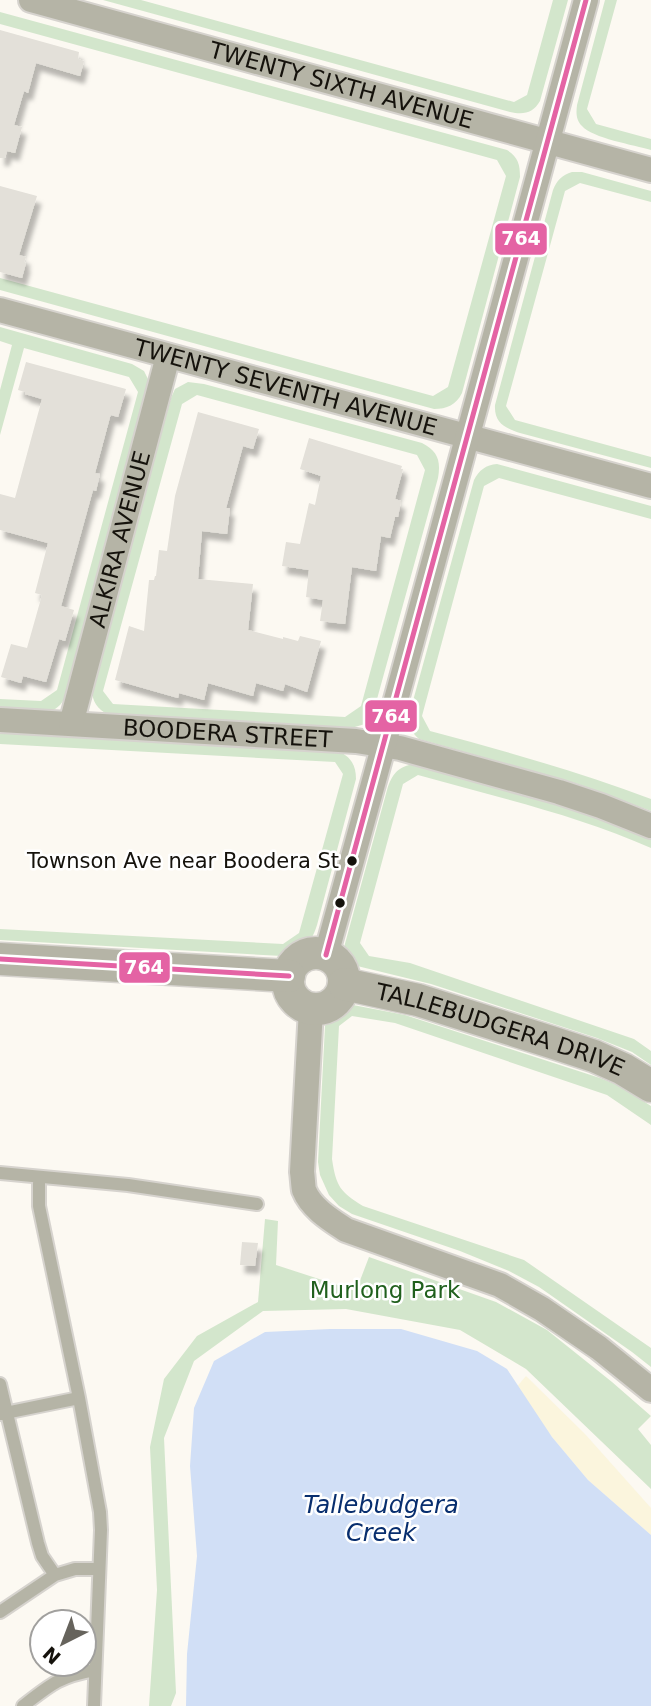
<svg xmlns="http://www.w3.org/2000/svg" width="651" height="1706" font-family="'DejaVu Sans',sans-serif">
  <defs>
    <filter id="shadow"><feDropShadow dx="4.5" dy="8" stdDeviation="2" flood-color="#0004"/></filter>
  </defs>
  <rect width="100%" height="100%" fill="#fcf9f2"/>
  <path fill="#d3e6cc" fill-rule="evenodd" d="M103,0H141L514,102L527,95L553,0H568L540,101C533,113 524,115 510,112Z
    M605,0H617L587,109L596,124L651,139V150C634,145 592,138 582,126C576,120 576,113 577,105Z
    M0,12L507,150C518,157 520,164 520,177L462,393C456,405 447,409 434,409L0,290V278L433,396L448,387L506,176L497,160L0,24Z
    M572,172H582L651,191V202L580,183L565,191L506,406L515,420L651,457V468L520,433C505,428 494,423 495,405L553,190C557,180 562,175 572,172Z
    M0,327L132,364L144,371L150,383L67,694C63,702 59,709 49,711L0,710V699L41,701L57,690L138,392L129,377L24,348L0,435V390L12,345L0,341Z
    M188,382L204,384L422,443C438,451 441,461 438,478L374,710L365,724L348,729L109,715C94,708 90,697 93,681L171,398L175,389ZM197,395L417,455L425,470L361,706L345,717L113,704L103,691L182,404Z
    M497,464L651,506V519L499,478L484,486L422,716L430,731C505,751 579,772 651,799V811L578,784L419,739C408,729 409,722 411,708L474,480C479,470 486,465 497,464Z
    M0,731L336,750C350,756 356,764 356,779L317,925C311,944 302,953 282,956L0,940V929L283,944L299,933L343,774L335,762L0,744Z
    M415,764C493,784 577,806 651,839V848C577,815 496,797 418,775L403,784L360,943L369,956L410,963L634,1039L651,1051V1065L632,1052L597,1038L431,984L349,964L345,959L343,951L387,790C392,774 398,766 415,764Z
    M353,1005L405,1015L600,1078L620,1086L651,1106V1125L607,1095L395,1023L352,1016L339,1026L332,1159C336,1186 340,1192 363,1206L524,1260L651,1348V1367L632,1352L539,1287L509,1271L460,1251L352,1214L339,1206L329,1195L320,1175L318,1162L325,1026C330,1013 339,1006 353,1005Z
    M265,1219L278,1221L276,1265L356,1291L369,1257L496,1302L547,1330L612,1382L651,1416L638,1429L651,1445V1489L526,1369L460,1330L346,1309L263,1311L194,1361L164,1438L176,1693L171,1706H149L157,1590L150,1447L164,1379L197,1336L258,1302Z"/>
  <path fill="#fbf5dd" d="M526,1376L585,1434L651,1508V1535L588,1480L552,1437L515,1389Z"/>
  <path fill="#d1dff6" d="M330,1329H401L477,1351L507,1369L552,1437L588,1480L651,1535V1706H186L187,1654L197,1556L190,1466L194,1408L214,1361L265,1332Z"/>
  <path fill="#e3e0d9" filter="url(#shadow)" d="M0,30L79,52L78,59L84,61L80,76L36,63L28,93L24,91L14,125L22,127L15,153L7,151L5,158H0Z
    M0,186L37,196L19,255L26,257L24,262L26,263L22,278L0,272Z
    M26,362L126,389L118,417L111,415L110,417L95,473L100,474L96,491L93,490L61,606L74,610L65,641L59,639L46,682L23,676L21,683L1,677L11,644L27,648L42,595L35,593L48,543L0,530V494L15,498L42,399L25,394V392L18,390Z
    M198,412L259,429L253,449L243,446L226,508H230L227,534L202,531L198,579L253,584L248,630L283,639V637L298,641L300,636L321,641L307,692L285,684L283,691L256,683L253,696L208,683L204,700L179,693L178,698L115,680L129,626L144,631L149,580H154L155,576H156L159,550L167,551L175,496Z
    M309,438L402,466L401,469H403L395,499L401,501L398,517H395L390,538L381,536L376,571L352,567L345,624L320,621L323,600L306,597L309,570L282,566L286,542L300,544L309,503L315,505L321,476L300,469Z
    M242,1242L258,1243L255,1266L240,1265Z"/>
  <g fill="none" stroke-linecap="round" stroke-linejoin="round">
    <g stroke="#d6d3ce" stroke-width="16">
      <path id="service" d="M0,1173L128,1185L257,1204
        M39,1177V1206L79,1398L100,1512L101,1530L94,1706
        M0,1384L38,1543L42,1556L55,1575
        M0,1414L79,1398
        M0,1612L55,1575L75,1569H99
        M23,1706C51,1684 60,1676 95,1670"/>
    </g>
    <g stroke="#d6d3ce" stroke-width="28">
      <g id="minor">
        <path id="s1" d="M31,0L651,170"/>
        <path id="s2" d="M0,310L651,486"/>
        <path id="s3" d="M0,720L356,741L400,748L559,792L601,806L651,826"/>
        <path id="s4" d="M71,724L168,356"/>
        <path d="M326,955L384,744L586,0"/>
        <path d="M311,1009L302,1172C303,1178 303,1185 304,1190C311,1208 331,1220 346,1230L500,1285L542,1309L599,1348L651,1390"/>
      </g>
    </g>
    <g stroke="#d6d3ce" stroke-width="35">
      <g id="tertiary">
        <circle cx="316" cy="981" r="28"/>
        <path d="M0,959L289,976"/>
        <path id="s5" d="M344,984L418,1000L551,1042L594,1056L623,1069L651,1086"/>
      </g>
    </g>
    <use href="#service" stroke="#b5b4a6" stroke-width="12"/>
    <use href="#minor" stroke="#b5b4a6" stroke-width="24"/>
    <use href="#tertiary" stroke="#b5b4a6" stroke-width="32"/>
    <g stroke="#fff" stroke-width="10">
      <path id="bus-1" d="M326,955L586,0
        M0,959L289,976"/>
    </g>
    <use href="#bus-1" stroke="#e463a4" stroke-width="5"/>
  </g>
  <g fill="#15120c" stroke="#fff" stroke-width="2.5">
    <circle cx="352" cy="861" r="6"/>
    <circle cx="340" cy="903" r="6"/>
  </g>
  <g text-anchor="middle" dominant-baseline="central" stroke-width="5" stroke-linejoin="round" paint-order="stroke">
    <g font-size="21" fill="#15120c" stroke="#fff" text-anchor="end">
      <text x="339" y="861">Townson Ave near Boodera St</text>
    </g>
    <g font-size="23" fill="#15120c" stroke="#fff">
      <text stroke="none"><textPath href="#s1" startOffset="322">TWENTY SIXTH AVENUE</textPath></text>
      <text stroke="none"><textPath href="#s2" startOffset="296">TWENTY SEVENTH AVENUE</textPath></text>
      <text stroke="none"><textPath href="#s4" startOffset="191">ALKIRA AVENUE</textPath></text>
      <text stroke="none"><textPath href="#s3" startOffset="228">BOODERA STREET</textPath></text>
      <text stroke="none"><textPath href="#s5" startOffset="163">TALLEBUDGERA DRIVE</textPath></text>
    </g>
    <g font-size="23" fill="#20601d" stroke="#fff">
      <text x="385" y="1290">Murlong Park</text>
    </g>
    <g font-size="24" font-style="italic" fill="#082e6e" stroke="#fff">
      <text x="381" y="1505">Tallebudgera<tspan x="381" dy="28">Creek</tspan></text>
    </g>
  </g>
  <g stroke="#fff" stroke-width="2.5">
    <rect x="494" y="222" width="54" height="34" rx="7" fill="#e463a4"/>
    <rect x="364" y="699" width="54" height="34" rx="7" fill="#e463a4"/>
    <rect x="118" y="951" width="53" height="33" rx="7" fill="#e463a4"/>
  </g>
  <g font-size="19" text-anchor="middle" font-weight="bold" fill="#fff">
    <text x="521" y="245">764</text>
    <text x="391" y="723">764</text>
    <text x="144" y="974">764</text>
  </g>
  <g transform="translate(63 1643) rotate(222)"><circle r="33" fill="#ffffff" stroke="#a1a09e" stroke-width="2"/>
  <path d="M0-5L12 26L0 18L-12 26Z" fill="#66635c"/>
  <text y="-10" font-size="19" font-weight="bold" text-anchor="middle" fill="#15120c">N</text>
  </g>
</svg>
